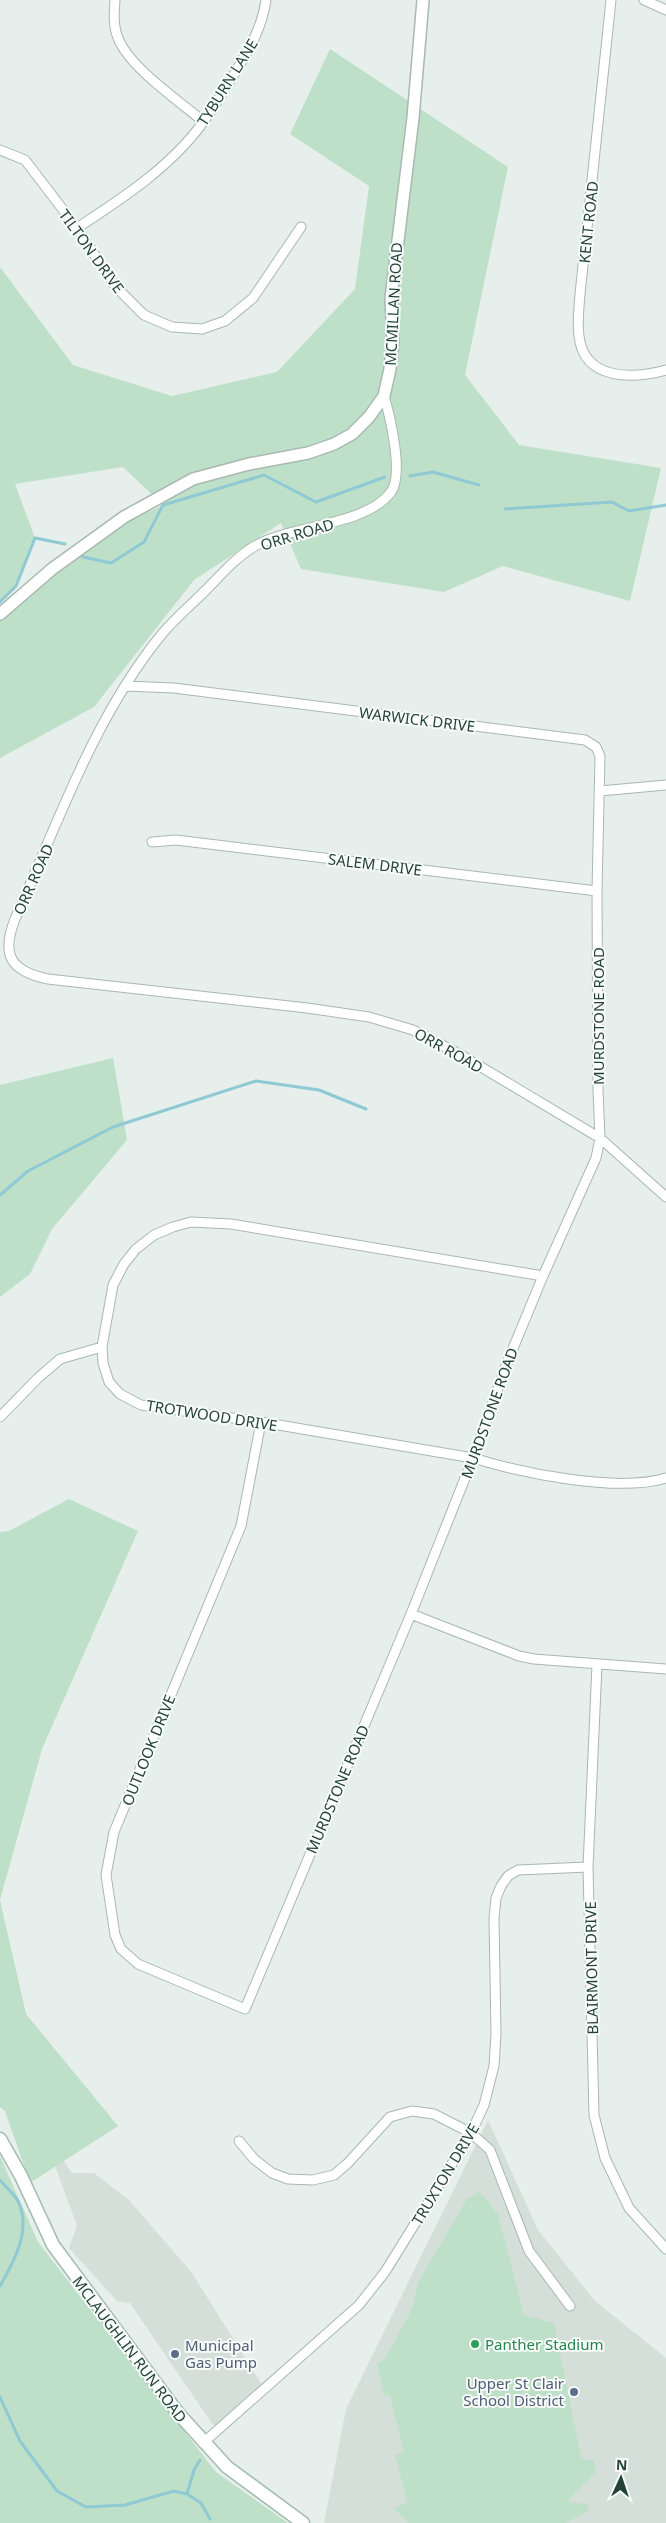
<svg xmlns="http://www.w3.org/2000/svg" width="666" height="2523" font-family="'Noto Sans',sans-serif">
  <rect width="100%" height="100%" fill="#e6efeb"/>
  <path fill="#d4dfda" d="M488,2120L538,2230L595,2301L666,2358V2523H324L346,2409Z
    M62,2159L72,2173H94L129,2200L192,2273L262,2385L215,2428L130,2303L117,2301L69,2248L77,2226L54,2163Z"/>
  <path fill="#bfe0c8" d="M330,49L508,167L465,375L519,445L661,468L630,601L503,566L444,592L301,569L281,523L194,580L94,707L0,758V617L96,537L163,505L123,467L15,484L35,538L16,586L0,602V267L73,365L172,396L277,372L355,289L369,186L290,134Z
    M113,1058L127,1140L52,1229L30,1274L0,1297V1085Z
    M69,1499L138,1531L42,1749L0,1900L26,2014L118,2126L30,2183L5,2111L0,2107V1532L9,1531Z
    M0,2156L38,2242L216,2472L288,2523H0Z
    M479,2191L498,2214L524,2315L554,2323L581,2457L587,2461L593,2459L596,2472L567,2501L589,2505L588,2511L566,2523H409L394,2509L407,2502L395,2455L404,2452L390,2395L384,2396L377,2364L385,2359L412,2309L418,2283L468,2197H472Z"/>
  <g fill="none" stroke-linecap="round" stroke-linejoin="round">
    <path stroke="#8ec9d4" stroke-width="3" d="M410,476L433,472L479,485
      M505,509L612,502L629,511L666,505
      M83,557L111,563L144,542L163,505L264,475L316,502L385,477
      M0,602L16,586L35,538L65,544
      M0,1195L28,1171L113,1127L256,1081L319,1090L366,1109
      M0,2180C5,2186 14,2194 18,2201C32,2229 14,2262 0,2286
      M0,2397L20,2441L57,2491L86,2507L125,2505L174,2491L187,2494L201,2503L210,2519
      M187,2494L194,2470L200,2460"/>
    <g stroke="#a8b8b2" stroke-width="11">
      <path id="minor" d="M115,0C114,13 113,26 118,38C129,67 179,101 204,122
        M611,0L580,294C579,308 577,322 579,336C584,381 633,379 666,370
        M644,0L666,10
        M0,150L25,160L77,228L115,286L144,315L172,327L202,329L225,321L253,298L301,227
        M77,228C123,198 172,166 204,121C215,106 223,91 233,76C248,51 262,29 266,0
        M384,396C390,416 404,475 391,492C366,526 291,525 255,546C236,557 220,576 205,591C191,605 174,619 162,634C94,717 58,823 15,919C1,955 10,971 48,979L307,1008L369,1017L413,1030L461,1055L600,1138L666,1197
        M125,686L174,688L585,740L596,747L600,756L597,891L598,1090L600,1138L596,1158L543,1276L507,1363L473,1458L411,1614L245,2009L138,1964L121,1949L115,1935L106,1875L114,1832L241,1526L261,1422
        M600,791L666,785
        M152,842L176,840L597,891
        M543,1276L231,1224L191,1222L173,1227L154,1235L136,1249L124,1264L113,1285L102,1347L103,1363L109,1382L120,1394L141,1405L261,1422L473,1458C522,1473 617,1493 666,1478
        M0,1417L38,1378L60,1359L102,1347
        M411,1614L519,1656L534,1659L666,1669
        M597,1665L588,1867L594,2115L605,2158L629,2208L666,2249
        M239,2141L254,2159L272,2173L288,2179L313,2180L334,2175L348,2163L390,2117L412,2111L434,2114L471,2133L490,2150L529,2251L570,2306
        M203,2443L359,2305L385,2272L471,2133L484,2105L494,2066L496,2034L494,1918L496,1898L501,1886L508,1876L518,1870L588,1867"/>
    </g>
    <g stroke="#a8b8b2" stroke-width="14">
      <path id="tertiary" d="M0,614L52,569L124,517L193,479L249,464L308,453L334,444L352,434L369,417L384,396L390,369L393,341L391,298L413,118L423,0"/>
    </g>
    <g stroke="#a4bbb3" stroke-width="15">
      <path id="secondary" d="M0,2139L21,2176L53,2245L178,2413L227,2467L303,2523"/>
    </g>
    <use href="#minor" stroke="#fff" stroke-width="9"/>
    <use href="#tertiary" stroke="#fff" stroke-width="11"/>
    <use href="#secondary" stroke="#fff" stroke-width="12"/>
  </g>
  <circle fill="#2e9e5b" stroke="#f7fbf9" stroke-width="2" cx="475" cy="2344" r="5"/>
  <g fill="#5c6f8a" stroke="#f7fbf9" stroke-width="2">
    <circle cx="175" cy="2354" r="5"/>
    <circle cx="574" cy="2392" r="5"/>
  </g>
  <g text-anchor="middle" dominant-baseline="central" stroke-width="4" stroke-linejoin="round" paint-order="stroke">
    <g font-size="15" fill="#24423a" stroke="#f7fbf9">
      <text transform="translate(227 82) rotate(-58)">TYBURN LANE</text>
      <text transform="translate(588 222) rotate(-84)">KENT ROAD</text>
      <text transform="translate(92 251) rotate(54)">TILTON DRIVE</text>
      <text transform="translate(393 304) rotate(-87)">MCMILLAN ROAD</text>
      <text transform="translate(297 534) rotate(-17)">ORR ROAD</text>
      <text transform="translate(417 719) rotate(7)">WARWICK DRIVE</text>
      <text transform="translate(375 864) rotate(7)">SALEM DRIVE</text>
      <text transform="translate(33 879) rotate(-66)">ORR ROAD</text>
      <text transform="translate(598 1016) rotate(-90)">MURDSTONE ROAD</text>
      <text transform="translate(449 1050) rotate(29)">ORR ROAD</text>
      <text transform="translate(489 1413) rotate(-70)">MURDSTONE ROAD</text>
      <text transform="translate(212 1415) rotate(9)">TROTWOOD DRIVE</text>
      <text transform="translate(148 1750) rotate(-68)">OUTLOOK DRIVE</text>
      <text transform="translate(337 1789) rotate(-67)">MURDSTONE ROAD</text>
      <text transform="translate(591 1968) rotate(-91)">BLAIRMONT DRIVE</text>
      <text transform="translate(445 2174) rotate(-59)">TRUXTON DRIVE</text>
      <text transform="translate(130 2349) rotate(53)">MCLAUGHLIN RUN ROAD</text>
    </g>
    <g font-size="15" fill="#27864d" stroke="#f7fbf9" text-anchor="start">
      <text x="485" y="2344">Panther Stadium</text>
    </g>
    <g font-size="15" fill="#4e5e75" stroke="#f7fbf9" text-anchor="start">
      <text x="185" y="2345">Municipal<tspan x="185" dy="17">Gas Pump</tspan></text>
      <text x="564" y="2383" text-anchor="end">Upper St Clair<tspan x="564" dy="17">School District</tspan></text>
    </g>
  </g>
  <g transform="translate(621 2478) rotate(3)" stroke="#f7fbf9" stroke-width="4" paint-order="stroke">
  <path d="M0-4L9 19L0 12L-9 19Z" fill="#24423a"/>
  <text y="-8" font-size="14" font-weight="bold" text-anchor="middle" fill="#24423a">N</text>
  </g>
</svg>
